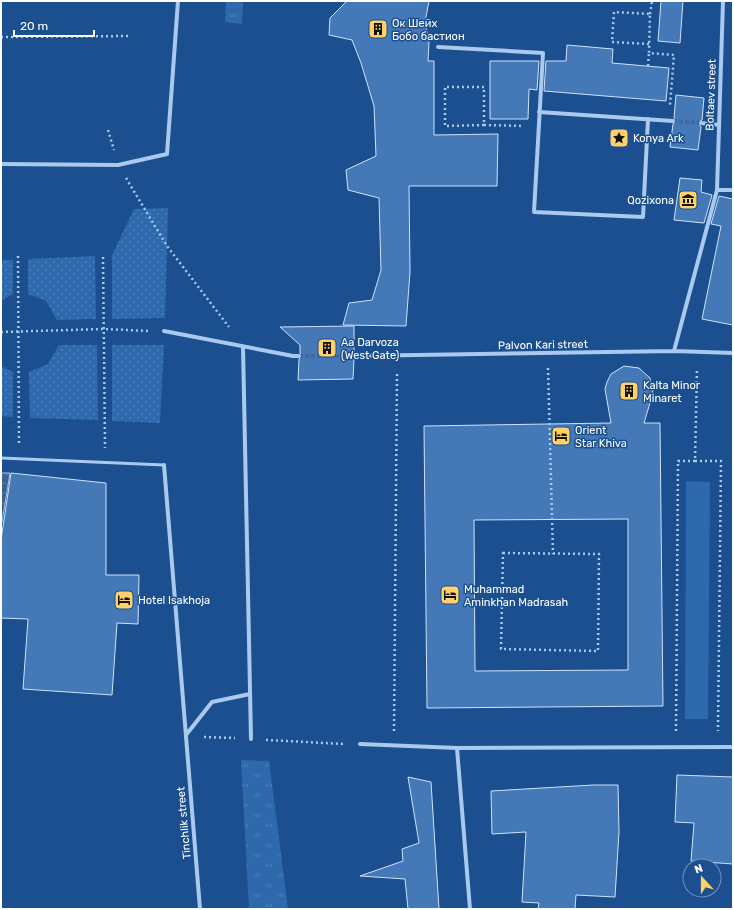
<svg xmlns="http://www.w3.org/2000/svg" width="734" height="910" font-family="Rubik,sans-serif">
  <defs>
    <pattern id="grass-tufts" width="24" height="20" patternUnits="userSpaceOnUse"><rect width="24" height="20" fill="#2e69ad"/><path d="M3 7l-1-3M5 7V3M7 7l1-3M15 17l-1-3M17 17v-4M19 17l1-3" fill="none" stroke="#4d80b9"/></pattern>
    <pattern id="garden-dots" width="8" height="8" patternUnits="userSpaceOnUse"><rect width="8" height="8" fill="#2e69ad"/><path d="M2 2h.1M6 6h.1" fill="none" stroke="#4d80b9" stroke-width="1.8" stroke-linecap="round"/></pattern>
    <pattern id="water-waves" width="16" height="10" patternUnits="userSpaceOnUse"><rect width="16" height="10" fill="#3c6290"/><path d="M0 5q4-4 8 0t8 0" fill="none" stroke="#597aa1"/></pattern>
  </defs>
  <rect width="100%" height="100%" fill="#1b4f8f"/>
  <path fill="url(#grass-tufts)" d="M226,1H243L242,24L225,22Z
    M241,760L269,761L288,909H249Z"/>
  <path fill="#2e69ad" d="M686,481L710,482L708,719H685Z"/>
  <path fill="url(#garden-dots)" d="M168,208L165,318L112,319V255L134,209Z
    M95,256L96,319L57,320L46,301L28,294V259Z
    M1,260H13V294L1,301Z
    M59,345H97L98,420L30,418L29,372L48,364Z
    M112,345H164L160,423L112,421Z
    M1,366L13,372V417L1,416Z"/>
  <path fill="url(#water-waves)" stroke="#9cc4f0" d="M1,473H10L1,528Z"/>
  <path fill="#4478b7" stroke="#cfe3fa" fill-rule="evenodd" d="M347,1H429L425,22L429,42L428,61H434V135L498,134L497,186H409L410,272L406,326L343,325L349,303L372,300L381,270L379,198L348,190L346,170L376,156L374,106L361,63L352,40L329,35L330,18Z
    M661,1H683L680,43L658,41Z
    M567,45L613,49L612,63L669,68L666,101L544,91L546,61H566Z
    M490,61H539L537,90L529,89L528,119H490Z
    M676,95L704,98L702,120L698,123L701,127L698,150L670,147L673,124L676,122L674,118Z
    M680,178L702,180L701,192L712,195L704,223L674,220Z
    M719,196L733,199V325L702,319L721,226L711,224Z
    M354,326V353L351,356L354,359L353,379L298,380L299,359L302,356L300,353V345L280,327Z
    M624,366L639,368L650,378L653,393L644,423H660L663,706L427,708L424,426L611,423L605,389L607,382L611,374ZM628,519V670L475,671L474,520Z
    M11,473L106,483V575H139L138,624L117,623L112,695L23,689L28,619L1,618V540Z
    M677,775L733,777V864L691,861L694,823L675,822Z
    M408,777L431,782L439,909H408L405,879L360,876L403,861L402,849L419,843Z
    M593,785H618L619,832L615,897L576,895L575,909H538L539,903L522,902L526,832L492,834L491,791Z"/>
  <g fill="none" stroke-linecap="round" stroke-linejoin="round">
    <path stroke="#3d69a0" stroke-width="4" stroke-dasharray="4 2" stroke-linecap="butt" d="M673,121L701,123
      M299,356H354"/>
    <path stroke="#a9c9ee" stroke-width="2.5" stroke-dasharray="2 3" stroke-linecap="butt" d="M650,14L652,1
      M1,37L131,36
      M649,44L612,42L614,12L650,14L649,53L674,55L670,105
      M648,66L649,53
      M484,125L445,126V87H484V125L524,126
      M108,130L114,150
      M126,178L167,246L229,327
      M18,256L19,444
      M103,257L105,448
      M1,332L103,329L150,331
      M548,368L553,554
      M695,461H721L718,731
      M503,553L599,554L598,651L501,649Z
      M394,731L397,372
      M676,731L678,461H695L697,368
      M204,737L235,738
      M266,740L345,744"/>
    <path stroke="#a9c9ee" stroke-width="3" d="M1,458L164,465"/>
    <path stroke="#a9c9ee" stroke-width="4" d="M438,47L543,53L534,212L643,217L648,119
      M539,112L673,121
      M701,123L719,125
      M1,164L118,165L167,154L178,1
      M717,190H733
      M164,331L293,356H299
      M243,347L251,739
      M674,351L717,190L723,1
      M354,356L674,351L733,353
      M164,465L200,909
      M186,735L212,702L250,694
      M360,744L457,748L733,747
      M457,748L470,909"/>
  </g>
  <defs>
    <g id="building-square" transform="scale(1)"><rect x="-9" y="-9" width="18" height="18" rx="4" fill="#ffd166" stroke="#1b4f8f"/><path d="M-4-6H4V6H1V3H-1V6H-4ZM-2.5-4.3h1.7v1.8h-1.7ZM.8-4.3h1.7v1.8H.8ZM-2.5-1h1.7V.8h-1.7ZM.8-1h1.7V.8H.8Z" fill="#111"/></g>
    <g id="sight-square" transform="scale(1)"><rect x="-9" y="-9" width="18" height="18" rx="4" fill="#ffd166" stroke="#1b4f8f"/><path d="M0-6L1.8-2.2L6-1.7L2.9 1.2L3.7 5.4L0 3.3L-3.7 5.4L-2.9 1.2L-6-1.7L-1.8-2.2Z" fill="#111"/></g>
    <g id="museum-square" transform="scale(1)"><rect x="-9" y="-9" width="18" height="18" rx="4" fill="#ffd166" stroke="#1b4f8f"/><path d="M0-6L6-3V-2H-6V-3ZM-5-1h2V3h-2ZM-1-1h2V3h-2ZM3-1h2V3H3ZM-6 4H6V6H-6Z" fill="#111"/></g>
    <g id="hotel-square" transform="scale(1)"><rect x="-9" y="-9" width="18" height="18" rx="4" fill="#ffd166" stroke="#1b4f8f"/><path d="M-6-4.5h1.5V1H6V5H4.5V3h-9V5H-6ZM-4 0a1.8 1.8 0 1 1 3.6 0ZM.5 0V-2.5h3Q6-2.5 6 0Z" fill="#111"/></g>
  </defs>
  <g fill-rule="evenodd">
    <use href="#building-square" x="378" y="29"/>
    <use href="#sight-square" x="619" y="138"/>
    <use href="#museum-square" x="688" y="200"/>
    <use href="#building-square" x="327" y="348"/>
    <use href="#building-square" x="629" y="391"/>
    <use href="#hotel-square" x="561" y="436"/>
    <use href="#hotel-square" x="450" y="595"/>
    <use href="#hotel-square" x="124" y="600"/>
  </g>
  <g text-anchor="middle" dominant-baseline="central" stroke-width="3" stroke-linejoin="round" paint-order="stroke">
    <g font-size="11" fill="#fff" stroke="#1b4f8f" text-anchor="start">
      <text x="392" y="23">Ок Шейх<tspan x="392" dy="13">Бобо бастион</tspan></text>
      <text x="633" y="138">Konya Ark</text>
      <text x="674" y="200" text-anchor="end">Qozixona</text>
      <text x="341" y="342">Aa Darvoza<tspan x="341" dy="13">(West Gate)</tspan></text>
      <text x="643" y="385">Kalta Minor<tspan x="643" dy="13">Minaret</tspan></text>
      <text x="575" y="430">Orient<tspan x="575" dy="13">Star Khiva</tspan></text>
      <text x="464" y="589">Muhammad<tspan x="464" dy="13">Aminkhan Madrasah</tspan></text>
      <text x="138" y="600">Hotel Isakhoja</text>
    </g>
    <g font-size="11" fill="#fff" stroke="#1b4f8f">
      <text transform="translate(711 95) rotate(-88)">Boltaev street</text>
      <text transform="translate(543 345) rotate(-1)">Palvon Kari street</text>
      <text transform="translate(184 823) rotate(-95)">Tinchlik street</text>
    </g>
  </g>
  <rect width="734" height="910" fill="none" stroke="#ffffff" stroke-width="4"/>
  <g transform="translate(702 878) rotate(339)"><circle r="19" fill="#1b4f8f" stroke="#7695bc"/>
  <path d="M0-3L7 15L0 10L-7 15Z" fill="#ffd166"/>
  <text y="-6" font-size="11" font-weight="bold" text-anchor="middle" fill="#ffffff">N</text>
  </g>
  <path d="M14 30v6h80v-6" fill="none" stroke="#ffffff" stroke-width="2"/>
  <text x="20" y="30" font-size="12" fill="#ffffff" stroke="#1b4f8f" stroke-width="3" paint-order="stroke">20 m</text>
</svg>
